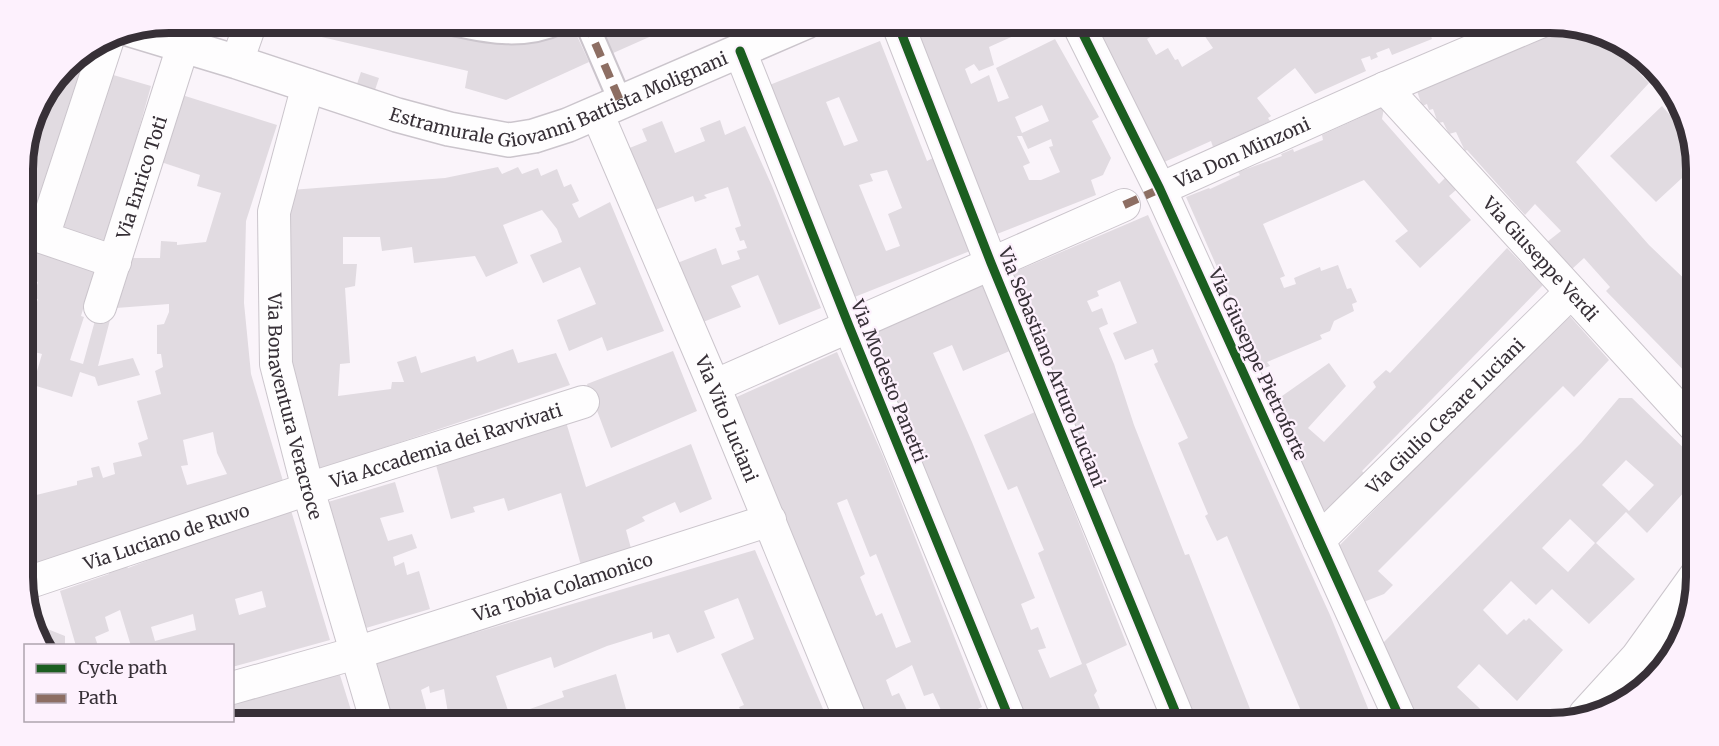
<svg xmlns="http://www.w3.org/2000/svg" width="1719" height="746" font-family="Merriweather,serif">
  <rect width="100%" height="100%" fill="#faf4fa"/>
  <path fill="#e1dbe1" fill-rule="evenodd" d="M277,22H414L413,25L504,39L548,34L572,25L589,62L506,100L465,88L468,71L300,32Z
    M600,22H683L611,54Z
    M915,22H1045L989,47L994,65L979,71L974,64L965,69L971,84L989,75L998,102L1009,98L996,68L1055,39L1099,117L1092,121L1111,158L1103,175L1091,180L1096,195L997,234L913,23ZM1042,105L1049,121L1022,133L1015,117ZM1017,136H1022L1028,149L1051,139L1053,146L1049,147L1060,172L1041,180H1029L1023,166L1030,163Z
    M1092,22H1119L1124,30L1135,22L1139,25L1143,22H1155L1161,31L1147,39L1156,55L1168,48L1175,60L1178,59L1182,67L1213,48L1195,22H1217L1223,30L1233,22H1307L1313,27L1323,22H1431L1432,24L1428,26L1432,39L1392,55L1389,48L1376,53L1378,57L1371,60L1370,56L1361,59L1366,71L1315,94L1295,68L1257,98L1271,116L1268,118L1270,121L1213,147L1211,141L1162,163Z
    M1554,23L1599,32L1649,83L1576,162L1649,245L1696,290V383L1606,291L1610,287L1584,258L1572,269L1547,242L1561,231L1535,204L1525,215L1467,150L1465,151L1456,132L1449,134L1443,122L1438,123L1433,109L1429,110L1427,104L1422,106L1415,85Z
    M880,41L927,161L933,158L970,251L852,298L767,86ZM839,97L858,141L844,146L826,102ZM887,170L902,208L888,214L900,246L886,251L859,185L873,181L870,174Z
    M72,60L88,64L35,226L23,222V159L37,105Z
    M103,72L151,86L105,250L51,230Z
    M361,72L379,78L375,90L357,84Z
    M182,95L277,125L246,221L244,303L251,374L283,481L30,571L24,539V498L77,485V481L93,477L91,468L99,466L103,478L115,474L113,463L142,456L138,443L148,439L137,401L161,394L155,371L163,367L161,354H157V325L164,324L169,312V304L116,308L131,258H160L161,241L177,242V245L206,242L221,193L197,186L200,175L161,162ZM213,432L217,453L227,474L187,485L181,466L188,465L183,440Z
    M1367,103L1384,108L1382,119L1439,184L1445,178L1451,182L1456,190L1449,196L1471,220L1420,268L1395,241L1408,231L1364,180L1263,224L1285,276L1280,278L1284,288L1296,284L1294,278L1320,267L1321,271L1338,265L1347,289L1351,288L1357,302L1352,304L1354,311L1334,321L1330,331L1320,335L1322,339L1267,362L1270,366L1262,369L1186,197L1209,188L1210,189L1240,175L1238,172L1282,156L1281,154L1293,149L1294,152L1323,140L1322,135L1364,116Z
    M1662,106L1691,139L1695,150V166L1656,202L1610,156Z
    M720,120L725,135L745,126L772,186L821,308L779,325L758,275L731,286L741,307L698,324L672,265L716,248L722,265L740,259L737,251L747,248L744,240L740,241L735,228L741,226L728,187L704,195L707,198L695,202L693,196L652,211L627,149L647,141L642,129L662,121L675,153L705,141L700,128Z
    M498,167L502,174L518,167L522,174L538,168L541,176L557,169L564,187L571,184L579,201L572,204L579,218L610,202L664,331L607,351L602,337L569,351L557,320L596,304L580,267L543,283L530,255L562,242L557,229L542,210L503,225L518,263L486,277L475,256L414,263L412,247L382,251L380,237H343V264H357L355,286L345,288L350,363L340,364L338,396L391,389L392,382H404L397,362L416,356L421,373L475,356L477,362L513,349L518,363L556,353L570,385L314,471L294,398L288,286L291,190L445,178Z
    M1148,215L1330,615L1374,723H1306L1227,536L1217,541L1205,516L1208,514L1178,443L1188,438L1154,364L1158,362L1153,349L1125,360L1113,333L1137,323L1120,281L1097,291L1099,296L1087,301L1092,312L1102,308L1108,324L1099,328L1114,364L1134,425L1185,555L1189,554L1252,714L1246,716L1250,723H1194L1012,273Z
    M1695,221V244L1688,237L1692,233L1688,229Z
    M23,239L97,262L81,316L84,317L70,360L83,364L96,317L110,320L98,366L133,358L140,375L98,386L95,377L80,372L72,397L33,385L42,354L23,349V342L38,299L33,298L38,282L23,278Z
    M1507,248L1543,285L1362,471L1364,473L1327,511L1316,509L1268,406L1329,363L1346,386L1308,428L1324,442L1376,387L1373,382L1386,370L1390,373Z
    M984,281L1012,350L963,371L952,345L933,353L972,442L1035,598L1021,604L1031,630L1038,627L1046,648L1038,650L1050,678L1082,664L1038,553L1044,550L1017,486L1008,490L984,435L1035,412L1127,645L1086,664L1097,691L1094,695L1106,723H1029L1012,683L1008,685L864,334Z
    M1567,313L1609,360L1574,397L1563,386L1378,571L1393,585L1384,594L1361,603L1337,548Z
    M673,351L697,411L611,448L587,384Z
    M837,352L883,456L982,707L965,715L969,723H947L933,693L924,696L912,665L886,680L892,696L899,693L913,723H863L730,400ZM847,499L870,557L876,554L911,642L896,648L882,613L876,616L860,577L865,574L837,503Z
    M1619,398H1632L1696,460V479L1647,533L1626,512L1596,543L1635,579L1589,624L1552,589L1536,605L1511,581L1483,610L1507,635L1524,619L1526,621L1529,618L1563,650L1517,701L1479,664L1457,687L1495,723H1415L1380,646L1581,443ZM1626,460L1654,485L1629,511L1602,485ZM1570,519L1595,543L1568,572L1542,548Z
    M566,422L586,487L691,444L712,499L680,513L675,502L642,517L645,521L626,530L632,552L582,569L561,493L508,511L504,498L473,507L475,512L451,519L436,465Z
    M23,437L32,462L26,474V481L24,482Z
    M395,482L404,512L380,518L388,541L412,534L417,548L393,557L395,566L404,562L407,575L419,571L430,609L366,628L328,502Z
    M290,507L330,640L232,667V646H131L120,610L105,617L109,631L95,637L98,646H76L60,591L109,574V569L125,563L128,568L149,560V555ZM262,591L266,607L239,615L235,599ZM193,614L196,630L155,641L151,627Z
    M755,550L829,723H746L739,707L744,705L721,654L754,639L738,598L704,611L715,638L677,653L669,634L653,639L652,632L607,646L554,668L551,657L496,676L510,716L564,697L562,691L616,674L630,723H394L376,662ZM429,686L430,693L444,689L448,713L429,719L421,690Z
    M45,628L65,636V646H44L38,630Z
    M339,672L355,723H168L176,720H232V703Z
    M1152,709L1158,723H1121Z"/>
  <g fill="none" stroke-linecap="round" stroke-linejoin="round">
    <g stroke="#cbc5cc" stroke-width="26">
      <path id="pedestrian" d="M444,22C483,31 523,40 560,22
        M586,22L621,103"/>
    </g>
    <g stroke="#cbc5cc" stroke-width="34">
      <g id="minor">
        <path d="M897,22L991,263L1180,723"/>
        <path d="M1077,22L1160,189L1402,723"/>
        <path d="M740,51L849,326L1011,723"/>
        <path d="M237,62L251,22"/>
        <path id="s1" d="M308,85L274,212L276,364L308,489L377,723"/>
        <path id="s2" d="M1385,88L1696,428"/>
        <path id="s3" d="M597,113L714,386L852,723"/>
        <path id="s4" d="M1160,189L1385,88L1540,22"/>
        <path d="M24,231L115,262"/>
        <path d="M43,237L109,36"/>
        <path id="s5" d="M100,307L183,46"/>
        <path d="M714,386L1124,205"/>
        <path id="s6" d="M1319,540L1571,292"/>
        <path id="s7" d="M24,584L308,489L583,402"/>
        <path id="s8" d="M232,688L356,653L770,520"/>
        <path d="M1585,714L1637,657L1696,575"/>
      </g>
    </g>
    <g stroke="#cbc5cc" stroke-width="36">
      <g id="tertiary">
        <path id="s9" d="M131,30L237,62L397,115L449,129L509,140L534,136L568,125L806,22"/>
      </g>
    </g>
    <use href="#pedestrian" stroke="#fefdfe" stroke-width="22"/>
    <use href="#minor" stroke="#fefdfe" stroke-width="32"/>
    <use href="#tertiary" stroke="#fefdfe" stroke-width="33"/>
    <path stroke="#8d6e63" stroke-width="8" stroke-dasharray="15 8" stroke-linecap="butt" d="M444,22C483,31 523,40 560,22
      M586,22L621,103
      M1124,205L1160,189"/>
    <g stroke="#fdf1fd" stroke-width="13">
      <path id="cycleway" d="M897,22L991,263L1180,723
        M1077,22L1160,189L1402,723
        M740,51L849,326L1011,723"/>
    </g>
    <use href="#cycleway" stroke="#1b5e20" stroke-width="9"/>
  </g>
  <g text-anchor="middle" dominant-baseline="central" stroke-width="4.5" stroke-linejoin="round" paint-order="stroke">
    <g font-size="18" fill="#373037" stroke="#fdf1fd">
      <text stroke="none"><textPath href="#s9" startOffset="450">Estramurale Giovanni Battista Molignani</textPath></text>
      <text stroke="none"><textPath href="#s4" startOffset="90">Via Don Minzoni</textPath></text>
      <text stroke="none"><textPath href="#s5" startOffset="136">Via Enrico Toti</textPath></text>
      <text stroke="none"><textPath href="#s2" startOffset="231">Via Giuseppe Verdi</textPath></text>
      <text transform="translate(1258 364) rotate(65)">Via Giuseppe Pietroforte</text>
      <text transform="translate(1052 367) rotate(68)">Via Sebastiano Arturo Luciani</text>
      <text transform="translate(889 381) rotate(68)">Via Modesto Panetti</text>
      <text stroke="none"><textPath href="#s1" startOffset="328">Via Bonaventura Veracroce</textPath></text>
      <text stroke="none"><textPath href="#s6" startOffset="177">Via Giulio Cesare Luciani</textPath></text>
      <text stroke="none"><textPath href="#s3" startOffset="332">Via Vito Luciani</textPath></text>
      <text stroke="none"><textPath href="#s7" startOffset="444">Via Accademia dei Ravvivati</textPath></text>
      <text stroke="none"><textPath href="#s7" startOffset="150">Via Luciano de Ruvo</textPath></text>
      <text stroke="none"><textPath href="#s8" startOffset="346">Via Tobia Colamonico</textPath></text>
    </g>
  </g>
  <path d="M0 0H1719V746H0ZM169 33H1550A136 136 0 0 1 1686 169V577A136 136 0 0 1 1550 713H169A136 136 0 0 1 33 577V169A136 136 0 0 1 169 33Z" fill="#fdf1fd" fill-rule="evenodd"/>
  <path fill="none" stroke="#373037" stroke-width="8" d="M169 33H1550A136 136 0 0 1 1686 169V577A136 136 0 0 1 1550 713H169A136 136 0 0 1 33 577V169A136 136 0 0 1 169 33Z"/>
  <rect x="24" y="644" width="210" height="78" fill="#fdf1fd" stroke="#aea4ae" stroke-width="1.5"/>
  <rect x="36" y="664" width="30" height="9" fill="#1b5e20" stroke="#aea4ae" stroke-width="1.5"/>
  <text x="78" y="674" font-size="18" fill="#373037">Cycle path</text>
  <rect x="36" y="694" width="30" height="9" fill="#8d6e63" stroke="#aea4ae" stroke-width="1.5"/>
  <text x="78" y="704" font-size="18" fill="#373037">Path</text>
</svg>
